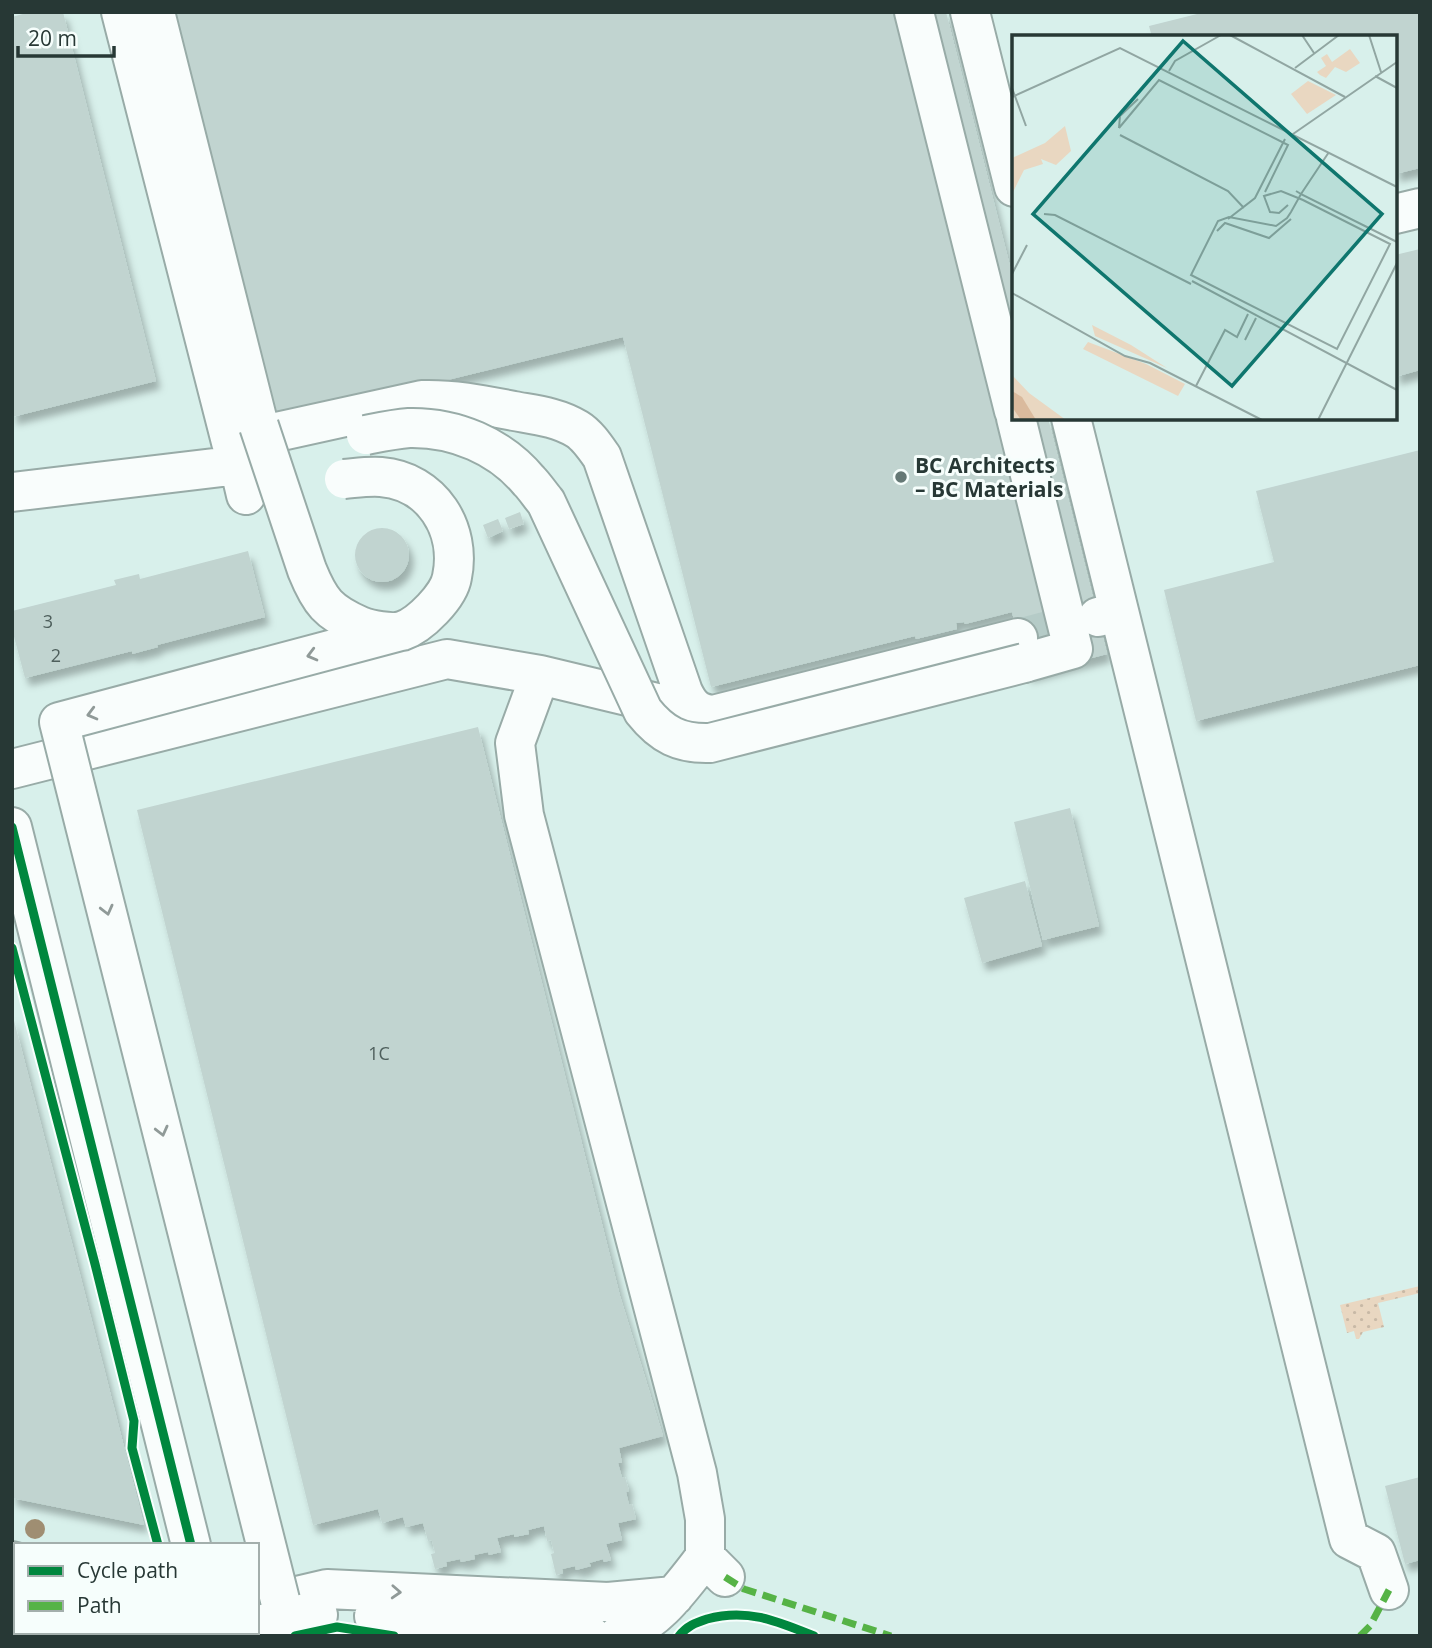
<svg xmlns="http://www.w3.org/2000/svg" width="1432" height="1648" font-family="'Open Sans',sans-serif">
  <defs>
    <pattern id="green-dots" width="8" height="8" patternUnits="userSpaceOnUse" patternTransform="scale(1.75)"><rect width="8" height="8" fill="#e9d7c1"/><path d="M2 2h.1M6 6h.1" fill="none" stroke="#c8b9a6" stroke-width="1.8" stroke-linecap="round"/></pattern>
    <filter id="shadow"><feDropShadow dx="4.5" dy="8" stdDeviation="3.5" flood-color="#0004"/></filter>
  </defs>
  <rect width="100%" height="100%" fill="#d8f0eb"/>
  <path fill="url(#green-dots)" d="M1420,1286V1293L1378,1303L1384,1327L1363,1332L1359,1339H1356L1354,1331L1347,1333L1340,1305Z"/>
  <path fill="#c1d4d0" filter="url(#shadow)" d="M30,12H63L156,381L12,417V17Z
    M143,12H946L1014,282V418H1048L1107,654L1027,675L1012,612L965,624L964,622L956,623L957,629L916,639L915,636L711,687L623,337L247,429Z
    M1205,12H1420V168L1395,174V37H1152L1149,26Z
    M1420,249V370L1395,377V255Z
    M1420,450V665L1196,721L1164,590L1274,562L1256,491Z
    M520,512L524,524L509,529L505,518Z
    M498,519L503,531L488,538L483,525Z
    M355 555a27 27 0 1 1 54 0a27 27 0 1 1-54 0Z
    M248,551L265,617L157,645L158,647L132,654V651L25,678L12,629V611L116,585L114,580L139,574L140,579Z
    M478,727L620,1296L663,1436L619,1448L622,1463H618L622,1478L625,1477L629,1491L626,1492L629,1505L632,1504L636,1519L618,1523L622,1540L606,1544L611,1560L604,1562L603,1559L589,1563L591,1566L576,1570L575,1566L562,1569L563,1573L556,1575L551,1554L554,1553L551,1540L547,1541L544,1526L528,1530L529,1534L514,1537V1534L497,1538L501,1552L489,1555L488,1552L474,1555L475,1559L461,1562L460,1559L446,1562L447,1566L435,1569L431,1554L435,1553L432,1540L428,1541L423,1523L406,1527L403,1517L382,1523L378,1509L313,1525L137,810Z
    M1070,808L1099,926L1043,940L1014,822Z
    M1025,881L1042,946L982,963L964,898Z
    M12,1013L75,1255L144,1525L12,1498Z
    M1420,1477V1560L1405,1564L1385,1486Z
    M12,1618L16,1619V1632H49L51,1633L50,1636H12Z"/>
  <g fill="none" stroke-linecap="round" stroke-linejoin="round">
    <path stroke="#b5cbc7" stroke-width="38" stroke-dasharray="38 19" stroke-linecap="butt" d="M1018,638L1098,617"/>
    <g stroke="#98aba7" stroke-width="42">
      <path id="minor" d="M121,12L231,442L239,465H241
        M155,12L259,426
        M914,12L1014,411
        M970,12L1014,187
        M1395,214L1420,208
        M1016,418L1073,649L1024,663
        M1071,418L1119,611L1098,617
        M231,442L422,400C454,399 483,405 514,411C536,415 557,417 577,429C587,435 595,447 602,457L683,692C690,707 697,713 713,715L1018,638
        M12,492L239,465L246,495
        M1119,611L1349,1539L1376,1553L1389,1590
        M540,675L515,743L524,815L697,1473L705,1519V1557
        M12,769L447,659L540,675L665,705
        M12,827L191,1545
        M12,1561L16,1562
        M280,1600L327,1589L608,1602L674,1596
        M374,1616L591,1636
        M257,1623L318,1615
        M214,1635L223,1632
        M618,1636C657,1623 680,1589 705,1557L725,1577"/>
    </g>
    <use href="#minor" stroke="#f9fdfc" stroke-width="38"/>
    <g stroke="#98aba7" stroke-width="42" stroke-linecap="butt">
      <path id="minor-bridge" d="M259,426L307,570C320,602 328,612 360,626C370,630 391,634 402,631C420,625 449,596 452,577C462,529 432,481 381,477C369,476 356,478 344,479
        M366,435C381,432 395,429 409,428C455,427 500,446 529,481C535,487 540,495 546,502L643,711C662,735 680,744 710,743L1024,663
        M280,1600L59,722L401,631"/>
    </g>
    <use href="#minor-bridge" stroke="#f9fdfc" stroke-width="38"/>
    <path stroke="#56b346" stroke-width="7" stroke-dasharray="14 7" stroke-linecap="butt" d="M725,1577L744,1589L891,1636
      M1360,1636L1370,1626L1389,1590"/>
    <g stroke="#f6fefc" stroke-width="13">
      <path id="cycleway" d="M12,827L191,1545
        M12,948L95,1264L134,1421L132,1448L158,1545
        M295,1636L337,1627L394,1636
        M679,1636C687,1626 695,1623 707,1619C747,1608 777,1621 814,1636"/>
    </g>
    <use href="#cycleway" stroke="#00873e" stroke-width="9"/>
  </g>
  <circle fill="#9f8e72" cx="35" cy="1529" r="10"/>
  <defs><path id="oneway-chevron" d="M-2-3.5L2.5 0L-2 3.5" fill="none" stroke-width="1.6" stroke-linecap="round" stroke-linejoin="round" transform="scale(1.75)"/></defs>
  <g stroke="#909a98">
    <use href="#oneway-chevron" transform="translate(312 655) rotate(165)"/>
    <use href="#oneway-chevron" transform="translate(92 714) rotate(165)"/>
    <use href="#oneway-chevron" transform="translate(107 910) rotate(76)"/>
    <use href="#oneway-chevron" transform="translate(162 1131) rotate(76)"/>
    <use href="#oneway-chevron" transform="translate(396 1592) rotate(3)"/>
  </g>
  <circle fill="#657875" stroke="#f6fefc" stroke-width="2.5" cx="901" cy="477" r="7"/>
  <g text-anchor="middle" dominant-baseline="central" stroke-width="6" stroke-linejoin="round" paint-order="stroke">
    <g font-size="18" fill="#4e5f5c">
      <text x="48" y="621">3</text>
      <text x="56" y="655">2</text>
      <text x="379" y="1053">1C</text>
    </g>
    <g font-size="21" font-weight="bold" fill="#273835" stroke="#f6fefc" text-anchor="start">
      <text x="915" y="465">BC Architects<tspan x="915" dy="24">– BC Materials</tspan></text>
    </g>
  </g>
  <g transform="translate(1012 35)">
    <rect width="385" height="385" fill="#d8f0eb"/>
    <path d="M338,14L348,28L334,37L323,32L314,43L308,40L305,37L314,31L309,23L315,19L320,27ZM53,91L59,116L44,130L29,124L31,129L12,135L0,159V123L33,108ZM80,290L119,310L155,333L83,301ZM76,307L134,329L173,349L166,361L71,314ZM0,340L17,358L54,385H0Z" fill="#e9d7c1"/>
    <path d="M296,46L324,60L295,79L279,59Z" fill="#e9d7c1"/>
    <path d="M0,356L10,362L24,385H9L0,372Z" fill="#daba9d"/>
    <path fill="none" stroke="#91a6a2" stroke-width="2" d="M218,0L333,62M290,0L302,18M357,0L369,37M283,33L327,0M157,36L163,26L209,0M363,41L385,53M0,53L14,91M0,62L108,13L385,152M107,93L147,45L276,110L253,157M107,93L108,81L126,64M281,99L385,27M108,100L216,156L232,173M284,156L289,159L317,117M276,170L267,178L258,177L252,161L269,156L291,165L378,209L325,314L179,240L206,186L217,182L264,191L275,183L279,177L289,159L385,207M32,179L43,180L179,249M216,184L243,163L273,104M205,196L213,188L257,203L279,184M0,239L15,210M180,246L385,355M0,258L113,321L138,328L250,385M233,305L244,283M184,351L213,295L225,302L236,279M306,385L385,228"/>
    <path fill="#0f766e" fill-opacity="0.15" stroke="#0f766e" stroke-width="3.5" d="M171,6L370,179L220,351L21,179Z"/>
    <rect width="385" height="385" fill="none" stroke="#273835" stroke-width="3.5"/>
  </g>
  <rect width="1432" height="1648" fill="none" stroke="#273835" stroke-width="28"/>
  <rect x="14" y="1543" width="245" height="91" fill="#f6fefc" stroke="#a3afac" stroke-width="2"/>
  <rect x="28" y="1566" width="35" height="10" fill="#00873e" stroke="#a3afac" stroke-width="2"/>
  <text x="77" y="1578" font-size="21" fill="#273835">Cycle path</text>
  <rect x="28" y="1601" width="35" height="10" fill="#56b346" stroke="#a3afac" stroke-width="2"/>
  <text x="77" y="1613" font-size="21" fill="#273835">Path</text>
  <path d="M18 46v10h96v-10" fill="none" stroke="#273835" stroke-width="3.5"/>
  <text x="28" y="46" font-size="21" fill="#273835" stroke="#f6fefc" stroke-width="5" paint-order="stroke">20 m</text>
</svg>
